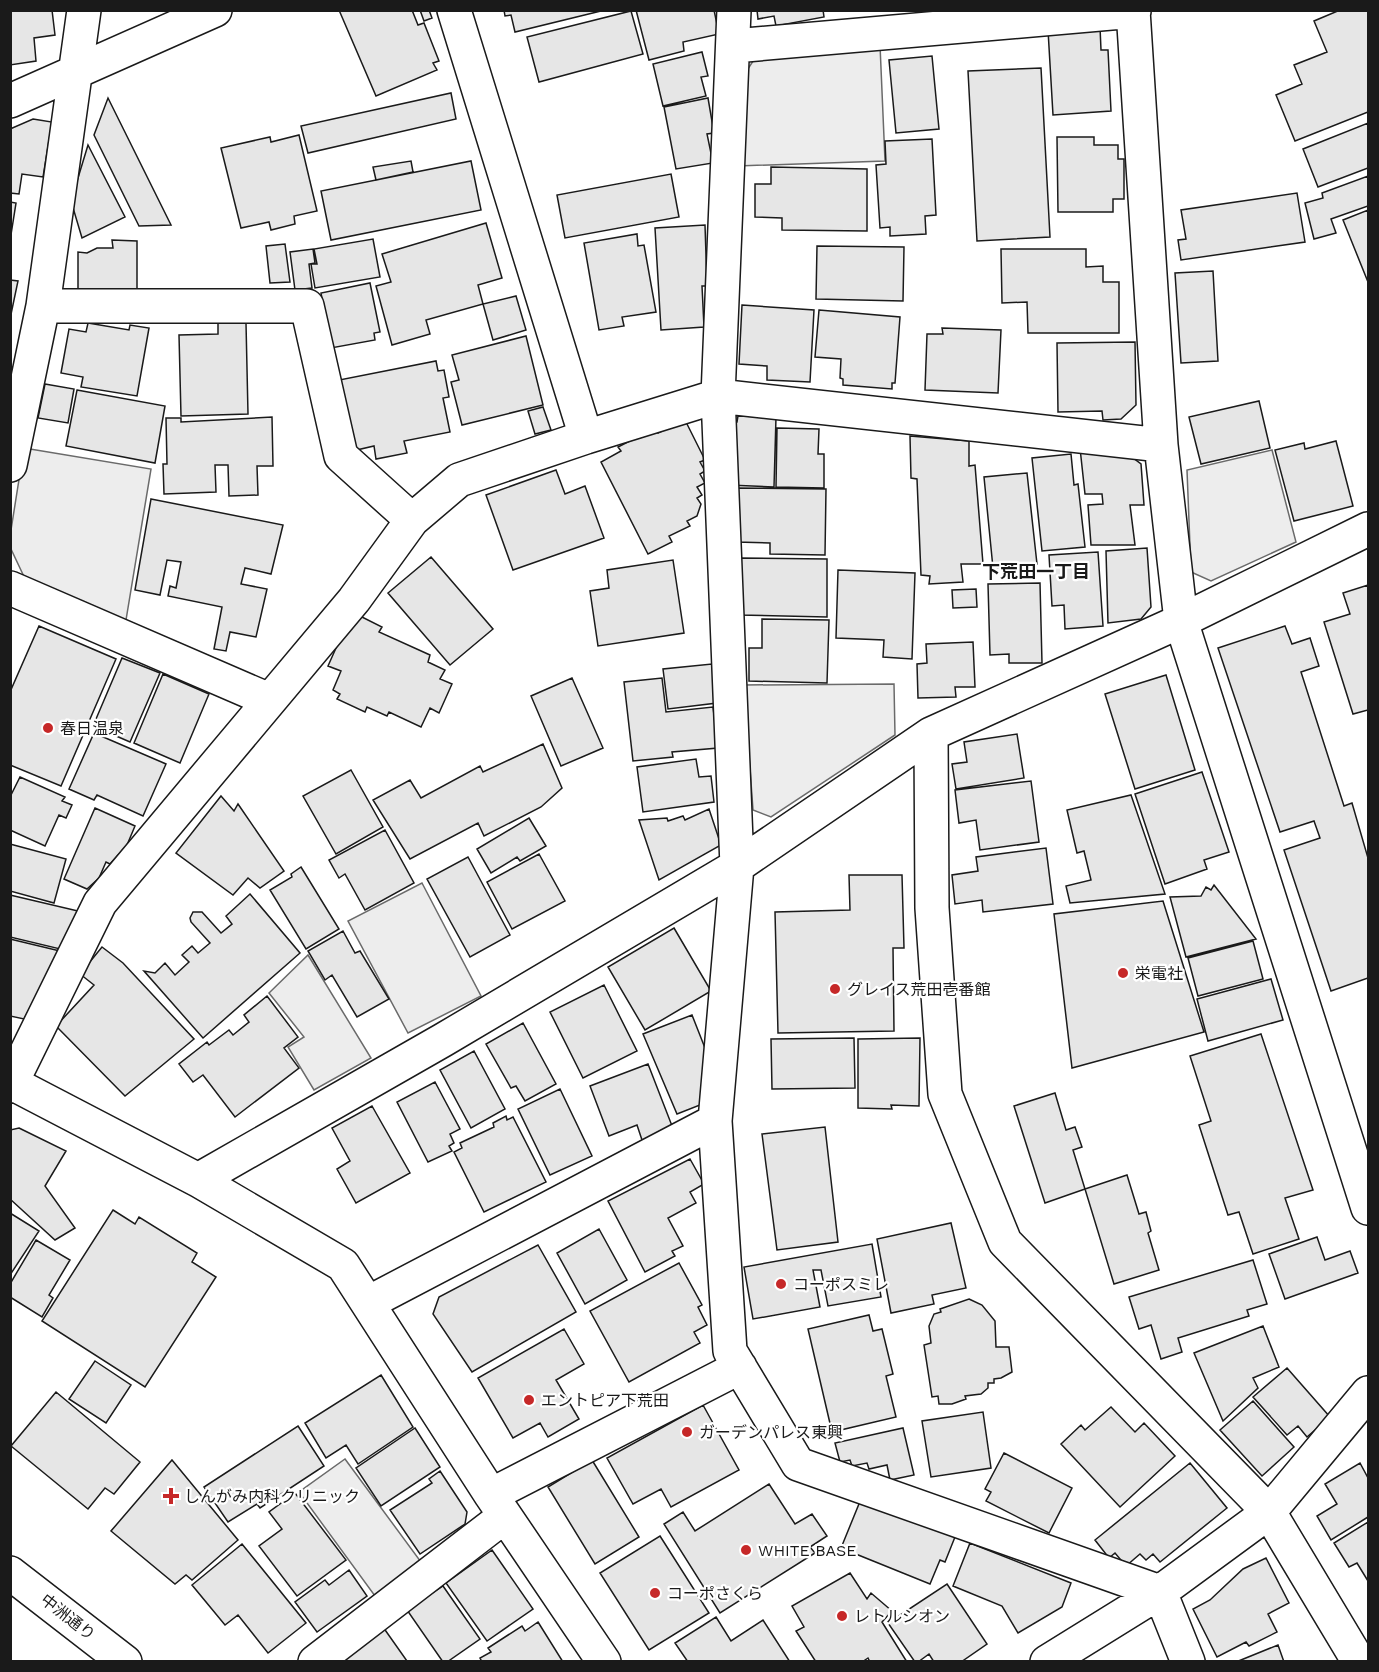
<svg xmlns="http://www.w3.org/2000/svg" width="1379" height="1672" font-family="'Work Sans','Noto Sans JP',sans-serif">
  <rect width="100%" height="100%" fill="#fff"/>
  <path fill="#ededed" stroke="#6a6a6a" stroke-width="1.5" d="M880,45L885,161L737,166L742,78L755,58Z
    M24,448L151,469L125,626L27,583L11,549V530Z
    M1272,450L1296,542L1211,581L1191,572L1187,470Z
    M894,684L895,735L771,817L753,810L744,685Z
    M422,883L481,996L408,1033L348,921Z
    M308,955L371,1058L314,1090L288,1047L304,1037L269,993Z
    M345,1459L421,1562L375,1596L299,1492Z"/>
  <path fill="#e6e6e6" stroke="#1a1a1a" stroke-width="1.5" d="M10,10H52L55,35L34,38L36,61L10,65Z
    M339,10H412L418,25L424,23L439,61L433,63L437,70L376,96Z
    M420,10H429L432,18L424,21Z
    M504,10H605L515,32L511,15L505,16Z
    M636,10H714L719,34L683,42L684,51L649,60Z
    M757,10H823L824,17L776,26L774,16L758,19Z
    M1340,10H1368V112L1295,141L1276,95L1302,84L1294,65L1327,52L1314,21Z
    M631,11L643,54L539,82L527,37Z
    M1100,27L1101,50H1108L1111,111L1053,115L1048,30Z
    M702,52L708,76L701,77L706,96L663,106L653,64Z
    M932,56L939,129L896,133L889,60Z
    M1041,68L1050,237L977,241L968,71Z
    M451,93L456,119L308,153L301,126Z
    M108,98L171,225L139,226L94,135Z
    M708,98L714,133L707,134L713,163L676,169L664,107Z
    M33,119L52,122L43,177L22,174L19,194L10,193V129Z
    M1368,123V168L1318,187L1303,149Z
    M299,135L317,211L294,216L295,224L271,230L269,222L241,228L221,148L270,137L271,142Z
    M1057,137H1094V145H1118V159H1124V199H1113V212H1058Z
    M932,139L936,215L925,216L926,234L890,236V227L880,228L876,165L886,164L885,141Z
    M88,145L125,217L82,238L71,201Z
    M411,161L413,172L376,180L373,167Z
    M471,161L481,210L331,240L321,191Z
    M771,167L867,169V231L782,230V218L755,217V184H771Z
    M671,174L679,217L565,238L557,195Z
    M1368,176V206L1331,219L1336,233L1314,239L1305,203L1323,198L1322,193Z
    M1297,193L1305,242L1181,260L1178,240L1186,239L1181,210Z
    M10,202L16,203L10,241Z
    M1368,210V282L1343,220Z
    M486,223L502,278L478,285L483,304L426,320L430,334L392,345L376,286L391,282L382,254Z
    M705,225L707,286H702L704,327L661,330L655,228Z
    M637,234L638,246L644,245L656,312L622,317L624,326L599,330L584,243Z
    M373,239L380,277L315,288L311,264H317L314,249Z
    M112,240L137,241V294L78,293V252L87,253L97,248H113Z
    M285,244L290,282L270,283L266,246Z
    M817,246L904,247L903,301L816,299Z
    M313,249L315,263L309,264L312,288L295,290L290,252Z
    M1001,249H1086V267L1103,266V282H1119V333H1028L1027,302L1002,303Z
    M1213,271L1218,361L1181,363L1175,273Z
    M10,280L18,281L10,319Z
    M370,283L380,332L374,333L375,340L331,348L321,293Z
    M516,296L526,330L493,340L483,304Z
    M742,305L814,310L810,382L767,380V366L739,364Z
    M819,310L900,317L895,383H892V389L843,385V379L840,378L841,359L815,357Z
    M88,323L129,330L130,325L149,328L137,396L81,387L83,377L61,373L69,329L86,332Z
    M218,323H246L248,414L181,416L179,335L218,334Z
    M942,328L1001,330L998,393L925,390L927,334H943Z
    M526,336L543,405L462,425L451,382L459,380L452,355Z
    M1135,342L1136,405L1121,419L1103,420L1102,411L1058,412L1057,343Z
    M436,361L438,371L444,370L449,397L443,398L450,432L404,441L407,453L376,459L374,446L348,452L334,381Z
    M45,384L74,389L68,423L38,418Z
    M77,390L165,406L155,463L66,446Z
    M1259,401L1270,448L1201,464L1189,417Z
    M543,407L551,430L535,434L528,411Z
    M738,416L776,417L774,487L728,485L731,422H737Z
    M272,417L273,466H257L258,495L229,496L228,465H215L216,492L164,494L163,464H167L166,418H181V422Z
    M685,420L705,460L700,462L705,471L700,474L705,483L697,487L702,495L697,498L701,504L697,516L687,521L690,526L669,536L672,542L648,554L601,462L621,451L618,447L655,428L658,433Z
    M777,428L819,429L818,454H824V488L776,487Z
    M910,436L969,441V466L975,465L983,564H961L963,582L929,584L930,576L921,575L917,479L911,478Z
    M1336,441L1353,506L1294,521L1275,450L1304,443L1305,449Z
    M1080,448L1121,449L1141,464L1144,505H1130L1135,545H1091L1088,505L1103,504L1102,494H1085Z
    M1071,454L1074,485L1078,484L1085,547L1042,551L1032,458Z
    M556,470L565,494L585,486L604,538L513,570L486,495Z
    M1027,473L1037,564L993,568L984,477Z
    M737,488L826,489L825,555L770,554V543L736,542Z
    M151,499L283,525L271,574L245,568L241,584L267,589L256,637L230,632L226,651L214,649L222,607L168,596L170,586L176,588L181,562L167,560L160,595L135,590Z
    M1147,548L1151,607L1141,619L1108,623L1106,551Z
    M1098,552L1103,626L1065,629L1064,605L1052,606L1049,555Z
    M431,557L493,629L450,665L388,593Z
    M739,558L827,559V617L738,615Z
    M673,560L684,633L598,646L590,591L609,588L607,570Z
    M838,570L915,573L912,659L883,657L884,640L836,638Z
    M1040,583L1042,663H1009V654L990,655L988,584Z
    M1368,585V710L1353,714L1324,622L1350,614L1343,593Z
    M976,589L977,607L953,608L952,590Z
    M352,612L382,627L379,632L430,655L428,662L445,670L440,679L452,684L439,713L430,708L421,727L389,712L387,716L367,707L365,712L337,699L340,694L333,690L341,671L328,666Z
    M762,619L829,620L827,683L749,681V648H762Z
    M39,626L116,659L61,786L10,765V692Z
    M1285,626L1292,644L1310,638L1319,666L1301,672L1344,806L1352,803L1368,858V978L1331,991L1284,850L1320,838L1314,821L1280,832L1218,648Z
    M973,642L975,687H955L956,697L918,698L917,664L927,663L926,644Z
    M122,658L160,673L130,742L93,726Z
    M712,664L717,703L668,709L663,669Z
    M163,674L209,694L180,763L134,743Z
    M1166,675L1195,770L1135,789L1105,694Z
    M572,678L603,748L561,766L531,696Z
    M662,678L666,712L713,707L718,748L672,752L673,757L633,761L624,682Z
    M94,733L166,764L143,816L97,795L94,800L69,789Z
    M1017,734L1024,778L956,789L952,764L967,762L964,742Z
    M543,744L562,788L541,807L484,836L478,823L410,859L373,800L410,780L421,798L480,766L483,772Z
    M696,759L699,777L711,776L714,802L643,812L637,767Z
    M351,770L383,827L336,854L303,796Z
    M1202,772L1229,852L1204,860L1207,869L1165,884L1135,794Z
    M20,777L65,797L62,801L72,805L66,818L59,815L45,846L10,830V797Z
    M1031,781L1039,842L980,850L976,820L959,823L955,790Z
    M1131,795L1165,894L1070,903L1066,886L1091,880L1084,851L1077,853L1067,810Z
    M221,796L234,811L238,804L284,871L260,888L248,878L233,895L176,853Z
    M95,808L135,826L127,845L110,864L106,862L99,878L87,889L64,879Z
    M709,809L721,845L659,880L639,820L667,818L668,821L683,816L685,820Z
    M529,818L546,846L520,861L517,857L491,873L477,849Z
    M385,830L414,883L365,910L345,874L339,878L329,860Z
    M10,844L66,859L54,903L10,891Z
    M1046,848L1053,904L983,912L982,900L955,904L952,875L978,871L976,857Z
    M539,854L565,901L512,929L487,882Z
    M468,857L510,935L470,957L427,879Z
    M301,867L339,929L306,949L270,890L292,877L291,874Z
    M849,875H902L904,948H893L894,1031L778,1033L775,912L850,910Z
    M1214,885L1256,939L1186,957L1170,897L1201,896L1206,887L1211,890Z
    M250,894L300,953L203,1038L144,971L155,973L165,963L175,975L189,962L182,955L192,946L198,953L210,943L191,922L190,918L193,912H202L221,933L232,924L226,916Z
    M10,895L78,911L60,949L10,937Z
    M1163,901L1204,1032L1072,1068L1054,914Z
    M674,928L711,991L645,1030L608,967Z
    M343,931L355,953L360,951L389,999L357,1017L332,975L325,980L308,951Z
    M10,939L60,951L24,1019L10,1016Z
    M1253,941L1263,979L1198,996L1188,958Z
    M102,947L123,963L194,1039L125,1096L56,1026L94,985L80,974Z
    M1271,979L1283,1020L1208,1041L1197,999Z
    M604,985L637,1051L583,1078L550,1012Z
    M267,996L298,1037L284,1048L299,1068L235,1117L203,1075L193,1082L179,1064L207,1042L209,1045L229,1030L233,1035L249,1022L244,1015Z
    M692,1015L705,1048L700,1105L677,1114L643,1034Z
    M523,1023L556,1084L525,1101L516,1086L511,1088L486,1044Z
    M1261,1034L1313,1190L1285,1198L1299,1239L1253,1254L1239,1212L1228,1215L1199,1125L1211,1121L1190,1056Z
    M854,1038L855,1088L772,1089L771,1039Z
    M920,1038L919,1106L891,1105L892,1109L858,1108V1039Z
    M474,1051L505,1109L471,1128L440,1070Z
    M648,1064L674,1131L643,1143L637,1125L609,1136L590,1086Z
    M435,1082L460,1129L450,1134L454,1143L449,1146L452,1151L428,1162L397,1102Z
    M560,1089L592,1156L550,1175L518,1109Z
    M1055,1093L1066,1130L1075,1127L1082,1147L1073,1150L1085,1189L1045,1203L1014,1106Z
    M372,1106L410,1173L356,1203L337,1169L350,1161L332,1128Z
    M506,1116L507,1120L513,1117L546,1182L484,1212L454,1152L462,1148L460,1143L494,1127L493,1123Z
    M825,1127L838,1242L777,1250L762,1134Z
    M19,1128L66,1151L45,1186L75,1228L55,1240L10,1199V1130Z
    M690,1159L704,1184L690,1192L696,1203L668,1218L683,1246L672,1251L675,1256L645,1272L608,1201Z
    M1127,1175L1139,1214L1146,1212L1151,1231L1148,1233L1159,1270L1114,1284L1085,1189Z
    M113,1210L135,1224L139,1217L197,1253L192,1262L216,1277L145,1387L42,1321Z
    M10,1213L39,1231L10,1275Z
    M951,1223L966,1288L932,1295L934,1304L891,1313L877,1239Z
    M599,1229L627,1280L585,1304L557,1253Z
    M1317,1237L1325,1260L1350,1251L1358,1273L1285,1299L1269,1254Z
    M36,1240L70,1260L49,1295L53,1298L42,1317L10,1297V1284Z
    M872,1244L881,1297L828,1306L821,1270H813L820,1307L753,1319L744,1267Z
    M538,1245L576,1312L472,1372L433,1314L439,1297Z
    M1253,1260L1267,1304L1247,1310L1249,1316L1178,1338L1182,1352L1161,1359L1151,1325L1139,1329L1129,1297Z
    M679,1263L702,1305L698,1307L707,1325L694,1332L700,1343L629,1382L590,1311Z
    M969,1299L982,1305L995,1321L996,1347H1009L1012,1372L1001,1378L994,1379V1383H988V1388L981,1394L965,1396L966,1399L952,1404H939L938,1396L932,1397L924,1345L931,1343L929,1326L934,1314L941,1312L940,1309Z
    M869,1315L873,1331L882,1329L893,1374L886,1376L896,1417L832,1432L808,1329Z
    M1263,1326L1279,1367L1253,1378L1258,1388L1223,1421L1194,1353Z
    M564,1329L584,1364L556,1380L579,1419L548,1437L540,1423L513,1438L478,1378Z
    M95,1361L131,1385L106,1423L69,1399Z
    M1287,1368L1330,1417L1307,1437L1298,1426L1287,1435L1253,1397Z
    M381,1375L413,1427L358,1464L346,1445L326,1458L305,1423Z
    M56,1392L140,1462L114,1494L105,1488L88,1509L11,1446Z
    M1253,1401L1294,1447L1262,1476L1220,1430Z
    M703,1405L739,1470L671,1507L661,1489L633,1504L607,1458Z
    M1111,1407L1135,1432L1144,1423L1175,1456L1120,1507L1061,1444L1081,1425L1085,1430Z
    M983,1412L991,1468L931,1477L922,1421Z
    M298,1426L324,1466L260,1508L257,1504L228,1522L204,1487Z
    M415,1428L440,1467L381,1506L356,1468Z
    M903,1428L914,1475L890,1480L887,1465L869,1469L867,1463L852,1466L850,1460L840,1462L835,1443Z
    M1004,1453L1072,1488L1049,1533L986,1501L991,1492L985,1489Z
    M172,1460L238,1540L192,1580L186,1575L175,1584L111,1531Z
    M592,1460L639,1537L595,1564L548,1487Z
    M1190,1463L1227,1508L1160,1562L1153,1554L1146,1560L1140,1554L1126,1566L1115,1553L1109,1558L1095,1540Z
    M1360,1463L1368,1478V1517L1331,1540L1317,1516L1337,1504L1325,1484Z
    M440,1471L467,1512L465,1524L420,1554L390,1510L432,1483L429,1479Z
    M769,1484L795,1524L812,1514L827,1536L810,1547L815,1553L720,1613L664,1524L683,1512L695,1531Z
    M295,1493L346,1560L297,1596L259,1546L282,1529L269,1512Z
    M861,1499L955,1537L945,1562L940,1560L930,1584L841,1548Z
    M1368,1522V1581L1357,1563L1349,1567L1334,1543Z
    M660,1536L709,1613L649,1650L600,1573Z
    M970,1543L1071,1583L1062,1607L1018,1633L1002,1606L953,1586Z
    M242,1544L306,1623L268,1653L238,1615L225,1625L192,1585Z
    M492,1550L533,1609L487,1641L446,1583Z
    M1266,1558L1289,1603L1268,1614L1277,1632L1249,1646L1246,1642L1217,1657L1193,1609L1210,1600L1243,1569Z
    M349,1570L367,1596L317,1632L295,1602L325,1580L329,1585Z
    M850,1573L867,1599L871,1593L892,1611L882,1622L907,1662H870L868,1658L862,1662H816L796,1631L804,1627L792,1606Z
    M947,1584L987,1644L961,1662H934L929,1654L918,1662H915L888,1623Z
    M443,1586L480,1639L447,1662H443L407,1610Z
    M716,1617L731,1641L763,1620L790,1662H688L675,1643Z
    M538,1622L563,1662H482L480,1658L491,1652L488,1648L522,1626L525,1631Z
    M383,1627L407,1661L335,1662Z
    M1278,1645L1284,1662H1236Z"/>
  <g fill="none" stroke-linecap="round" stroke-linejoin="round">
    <g stroke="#1a1a1a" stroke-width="36">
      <path id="street" d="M454,10L586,437
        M734,10L718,396L737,866L715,1121L730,1351L798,1464L1160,1592L1188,1662
        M1133,10L1161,445L1181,621L1368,1208
        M734,46L1134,11
        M10,101L215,10
        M43,306H307L341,456L412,520
        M10,465L43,306L84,10
        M10,588L269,700
        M931,734L932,908L945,1094L1005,1242L1269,1512L1359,1662
        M10,1082L198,1180L343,1265L491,1495L604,1662
        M10,1086L100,903L354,600L412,520L459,480L586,437L718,396L1161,445
        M198,1180L443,1040L737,866L931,734L1181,621L1368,529
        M368,1303L715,1121
        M491,1495L740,1367
        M315,1662L505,1516
        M1047,1662L1160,1592L1269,1512L1368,1393"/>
    </g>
    <g stroke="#1a1a1a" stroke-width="36">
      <path id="secondary" d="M10,1573L125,1662"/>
    </g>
    <use href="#street" stroke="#fff" stroke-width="33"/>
    <use href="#secondary" stroke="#fff" stroke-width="33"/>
  </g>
  <g fill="#c62828" stroke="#fff" stroke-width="2">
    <circle cx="48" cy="728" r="6"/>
    <circle cx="1123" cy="973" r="6"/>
    <circle cx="835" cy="989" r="6"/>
    <circle cx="781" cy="1284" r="6"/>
    <circle cx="529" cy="1400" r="6"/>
    <circle cx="687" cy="1432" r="6"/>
    <path d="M168 1487h6v6h6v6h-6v6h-6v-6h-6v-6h6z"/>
    <circle cx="746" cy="1550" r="6"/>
    <circle cx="655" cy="1593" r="6"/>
    <circle cx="842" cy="1616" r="6"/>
  </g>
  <g text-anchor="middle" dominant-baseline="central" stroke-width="4.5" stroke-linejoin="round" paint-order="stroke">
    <g font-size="16" fill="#1a1a1a" stroke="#fff" text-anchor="start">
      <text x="60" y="728">春日温泉</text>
      <text x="1135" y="973">栄電社</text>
      <text x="847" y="989">グレイス荒田壱番館</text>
      <text x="793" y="1284">コーポスミレ</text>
      <text x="541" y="1400">エントピア下荒田</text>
      <text x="699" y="1432">ガーデンパレス東興</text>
      <text x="184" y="1496">しんがみ内科クリニック</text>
      <text x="758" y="1550">WHITE BASE</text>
      <text x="667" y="1593">コーポさくら</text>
      <text x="854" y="1616">レトルシオン</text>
    </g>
    <g font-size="16" fill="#1a1a1a" stroke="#fff">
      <text transform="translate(68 1617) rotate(38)">中洲通り</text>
    </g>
    <g font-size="18" font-weight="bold" fill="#1a1a1a" stroke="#fff">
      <text x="1036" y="571">下荒田一丁目</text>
    </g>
  </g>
  <rect width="1379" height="1672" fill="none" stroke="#1a1a1a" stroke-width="24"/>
</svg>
